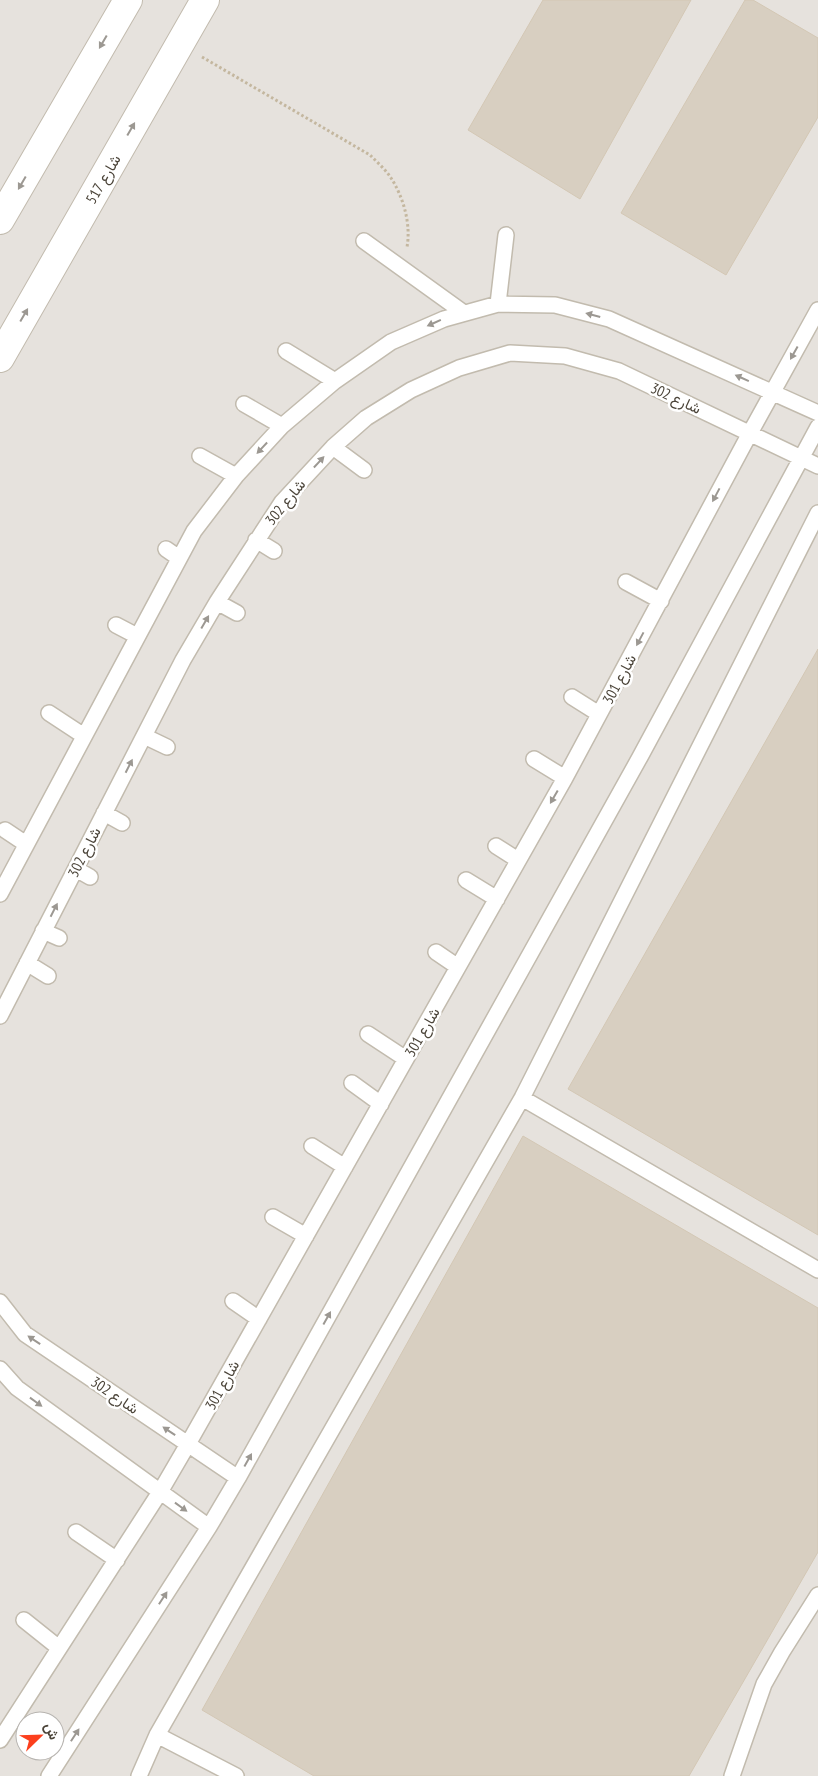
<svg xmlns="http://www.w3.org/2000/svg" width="818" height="1776" font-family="'PT Sans Narrow',Vazirmatn,sans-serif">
  <rect width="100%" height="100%" fill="#f6f3ec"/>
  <path fill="#e6e2dd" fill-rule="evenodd" d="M0,0H818V1776H0ZM25,1721H55V1751H25Z"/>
  <path fill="#d8cfc1" stroke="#d3c7b4" d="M543,0H691L580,199L468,130Z
    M745,0H753L818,38V117L726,275L621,213Z
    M818,649V1235L568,1089Z
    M523,1136L818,1308V1552L689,1776H314L202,1710Z"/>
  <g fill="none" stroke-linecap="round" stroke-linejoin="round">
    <g stroke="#c2bbae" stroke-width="18">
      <path id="service" d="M364,241L464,313
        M498,304L506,235
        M286,351L335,381
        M244,404L282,426
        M333,447L364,470
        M200,456L236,476
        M256,540L274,551
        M166,549L179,558
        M626,582L661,601
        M217,602L237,613
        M116,625L137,636
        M572,697L599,714
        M49,713L84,736
        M144,736L167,747
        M534,759L565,778
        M104,813L122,823
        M5,830L26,844
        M496,846L518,860
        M76,869L90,877
        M466,880L497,899
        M0,894L194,531L236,476L282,426L335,381L391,342L444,319L498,304L555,305L609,319L818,413
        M43,931L59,938
        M436,952L458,967
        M27,963L48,976
        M0,1016L183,660L217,602L282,502L333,447L366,418L411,390L459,368L510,353L565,356L619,371L818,466
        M368,1034L406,1059
        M352,1083L381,1104
        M522,1098L818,1270
        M312,1146L345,1167
        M273,1217L306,1236
        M233,1301L259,1319
        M0,1302L25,1334L238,1478
        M0,1369L17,1388L209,1527
        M76,1532L117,1560
        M24,1620L59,1648
        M157,1735L236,1776
        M0,1740L160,1492L188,1444L565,778L750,433L818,310
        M49,1776L209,1527L238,1478L640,757L818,427
        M139,1776L157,1735L522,1098L818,513
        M732,1776L764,1684L782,1652L818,1595"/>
    </g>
    <g stroke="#c2bbae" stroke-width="30">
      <path id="minor" d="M0,220L128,0
        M0,358L205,0"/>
    </g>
    <path stroke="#c4b79f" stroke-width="3" stroke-dasharray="2.5 2.5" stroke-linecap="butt" d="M202,57L370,155C377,162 386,170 391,178C404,198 411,225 407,247"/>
    <use href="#service" stroke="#fff" stroke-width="15"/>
    <use href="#minor" stroke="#fff" stroke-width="28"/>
  </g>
  <defs><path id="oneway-solid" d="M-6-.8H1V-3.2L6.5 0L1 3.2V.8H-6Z" transform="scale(1.25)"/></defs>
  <g fill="#9c9892">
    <use href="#oneway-solid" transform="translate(103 42) rotate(120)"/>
    <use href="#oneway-solid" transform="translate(131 129) rotate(-60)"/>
    <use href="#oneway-solid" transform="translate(22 183) rotate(120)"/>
    <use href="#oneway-solid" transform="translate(24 315) rotate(-60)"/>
    <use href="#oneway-solid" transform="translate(593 315) rotate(-165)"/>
    <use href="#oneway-solid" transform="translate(434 323) rotate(156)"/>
    <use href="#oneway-solid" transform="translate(794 353) rotate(119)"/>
    <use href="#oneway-solid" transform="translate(742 378) rotate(-156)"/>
    <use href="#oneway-solid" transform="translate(262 448) rotate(133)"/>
    <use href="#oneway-solid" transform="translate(319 462) rotate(-47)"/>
    <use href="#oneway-solid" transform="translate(716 495) rotate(118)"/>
    <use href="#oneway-solid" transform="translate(205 622) rotate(-60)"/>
    <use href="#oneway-solid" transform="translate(640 639) rotate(118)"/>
    <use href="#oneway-solid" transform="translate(129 766) rotate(-63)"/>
    <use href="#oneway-solid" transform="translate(554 797) rotate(120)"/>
    <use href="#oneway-solid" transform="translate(54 910) rotate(-63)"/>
    <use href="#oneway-solid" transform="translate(327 1318) rotate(-61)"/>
    <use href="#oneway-solid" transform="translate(34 1340) rotate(-146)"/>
    <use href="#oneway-solid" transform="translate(36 1402) rotate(36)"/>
    <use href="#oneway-solid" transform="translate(169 1431) rotate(-146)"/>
    <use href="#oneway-solid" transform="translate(248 1460) rotate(-61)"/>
    <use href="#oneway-solid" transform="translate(181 1507) rotate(36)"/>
    <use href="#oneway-solid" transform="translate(163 1598) rotate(-57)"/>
    <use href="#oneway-solid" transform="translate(75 1735) rotate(-57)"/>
  </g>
  <g text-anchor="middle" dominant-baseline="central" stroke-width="5" stroke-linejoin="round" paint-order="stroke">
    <g font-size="15" fill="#4b4439" stroke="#fff">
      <text transform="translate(103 179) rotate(-60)">شارع 517</text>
      <text transform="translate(676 398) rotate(25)">شارع 302</text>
      <text transform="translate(285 502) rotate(-51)">شارع 302</text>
      <text transform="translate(619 679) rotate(-62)">شارع 301</text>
      <text transform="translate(84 852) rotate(-63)">شارع 302</text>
      <text transform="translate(422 1032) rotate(-60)">شارع 301</text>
      <text transform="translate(222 1385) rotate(-61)">شارع 301</text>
      <text transform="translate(115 1395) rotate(34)">شارع 302</text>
    </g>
  </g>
  <g transform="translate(40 1736) rotate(67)"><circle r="24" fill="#ffffff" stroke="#b7b4b0"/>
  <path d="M0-4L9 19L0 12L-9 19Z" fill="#fc3f1d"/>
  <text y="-8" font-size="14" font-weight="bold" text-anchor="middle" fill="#4b4439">ش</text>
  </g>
</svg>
